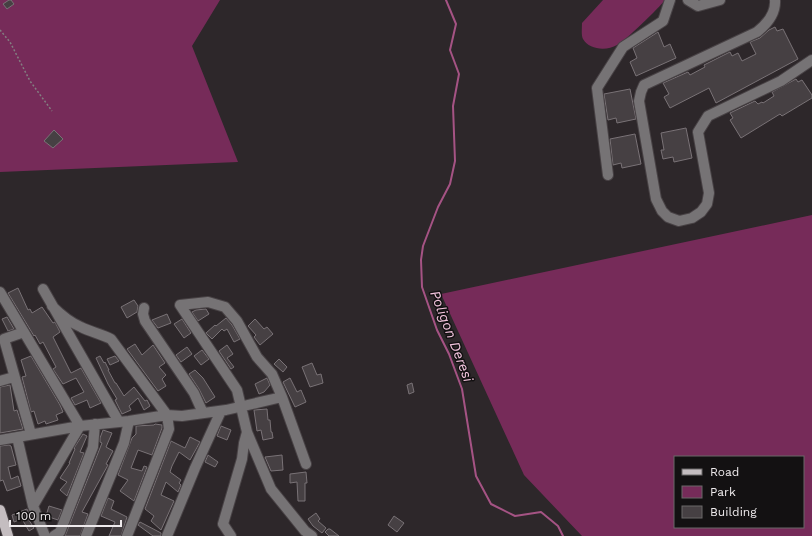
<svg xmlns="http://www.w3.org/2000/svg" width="812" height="536" font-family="'Work Sans',sans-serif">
  <rect width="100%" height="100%" fill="#2d272a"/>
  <path fill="#762b59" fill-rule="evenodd" d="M0,0H220L192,46L238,162L0,172Z
    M603,0H665C660,7 624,42 617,45C607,51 589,50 583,39C581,35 582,28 582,23Z
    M812,215V536H582L524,475L441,294ZM675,457H803V527H675Z"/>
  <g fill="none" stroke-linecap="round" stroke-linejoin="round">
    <path stroke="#a55384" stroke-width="2" d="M446,0L456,24L450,50L459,74L453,106L455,161L450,184L438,207L423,246L421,260L422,287L437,330L449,354L462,389L476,476L491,504L515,516L541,512L558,526L563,536"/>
  </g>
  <path fill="#464043" stroke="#797276" d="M9,0H11L14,4L7,9L3,4Z
    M775,27L777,31L783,29L798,59L716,103L709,88L670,108L664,97L669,94L663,83L688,72L690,75L705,67L704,65L730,52L732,56L738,53L742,61L756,54L750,42L760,38L769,30Z
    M658,32L664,47L670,44L676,58L636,76L630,62L637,58L633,48Z
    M796,79L798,82L802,80L812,95V98L782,116L780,114L741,138L730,120L733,118L730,113L755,101L758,104L762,102L763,103L774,96L772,92Z
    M630,89L636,119L617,123L616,118L608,120L604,94Z
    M686,128L692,158L674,162L673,157L663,159L661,150H664L661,133Z
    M54,130L63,139L53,148L44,141Z
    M635,134L641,164L622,168L621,163L613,165L610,139Z
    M18,288L28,310L30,309L32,313L42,307L53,323L55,322L60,332L53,337L71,373L81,368L101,403L90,408L87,400L75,405L71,398L84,392L76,378L63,384L53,369L56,367L43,342L40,344L35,335L34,336L8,293Z
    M134,300L138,306L137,312L127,318L121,307Z
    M206,309L209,314L198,321L192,312L196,310Z
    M167,314L171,323L158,328L152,320Z
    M7,317L14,329L8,331L2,319Z
    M226,318L232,325L240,339L234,342L227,329L224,331L222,329L212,339L206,333L215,325L216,326Z
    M182,319L191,333L184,338L174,324Z
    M255,319L264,329L267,327L273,334L260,345L254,337L256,335L248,326Z
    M135,344L142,355L153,345L165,363L159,367L166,375L162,379L166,386L158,391L127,349Z
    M227,345L233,354L227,358L234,367L231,369L219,351Z
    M187,347L192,354L181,362L176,355Z
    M202,350L209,359L201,365L194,356Z
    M31,356L60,405L63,412L56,415L58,420L46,424L45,421L38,424L34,411L31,412L22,377L26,376L21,360Z
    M100,356L104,363L105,362L109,370H108L115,383H116L124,396L134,387L145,401L147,400L150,406L144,410L138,398L129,406L131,410L122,414L115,400L117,399L108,384L96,358Z
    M115,356L119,361L110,365L107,359Z
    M279,359L287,367L283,372L274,364Z
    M312,363L317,375L321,374L323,383L310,387L302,367Z
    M195,370L203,378L215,397L206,403L199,389L189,374Z
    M267,378L270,385L264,392L259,394L255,384Z
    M290,378L297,392L301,390L306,402L295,407L283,382Z
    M412,383L414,392L409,394L407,385Z
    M10,385L14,411L17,410L23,429L0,433V387Z
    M267,409L268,420H270L271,432H272L273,438L263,440L261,430L257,431L254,410Z
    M155,424L162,425V428L152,455L138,450L131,468L142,471L144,466L147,467L134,501L120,491L128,480L118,475L132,438L136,434V426L154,425Z
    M221,426L231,430L227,440L217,436Z
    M103,430L112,433L106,447L113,451L106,464L108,465L82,512L88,514L80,536H65L102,443L100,442V438Z
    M83,434L87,436L80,452L84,453L67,496L60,490L67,482L60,478L70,463H69L75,449L74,448Z
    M190,437L200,442L190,460L179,452L172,466L170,472L181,480L179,483L181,485L178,492L166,482L161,495L174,501L161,530L151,521L154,516L145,509L171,441L185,448Z
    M9,445L11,446L16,465L8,467L11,479L18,476L21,486L7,491L3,480L0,481V446Z
    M208,455L218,462L215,467L205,462Z
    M282,455L283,470L271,471L265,457Z
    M306,472L307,483H305V501H298L297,482L290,483V474Z
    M108,498L114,501L111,509L127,517L121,536H109L115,522L101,516Z
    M49,506L62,510L58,520L46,516Z
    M27,509L30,516L27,517L34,528L29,531L22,519L14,522L12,515Z
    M316,513L320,519L318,521L326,528L322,533L313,526L308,519Z
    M394,516L404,523L397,532L388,525Z
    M140,522L161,533V536H153L138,525Z
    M328,529H330L339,536H329L325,532Z"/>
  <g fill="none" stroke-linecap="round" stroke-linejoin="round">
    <g stroke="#484245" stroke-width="12">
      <path id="minor" d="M688,0L698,6L720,0
        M775,0C776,14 767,24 757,32L644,85L641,92L639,101L656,199L662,211L668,217L679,221L692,218L701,212L707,204L709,193L698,132L708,116L781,81L812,60
        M608,175L597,88L623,47L663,21L670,0
        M43,289L119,422
        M0,292L80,426L129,421L167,415L182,416L226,410L282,397
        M52,306C61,315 69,322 81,327C91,332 101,334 111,339L167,415L169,429L127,536
        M144,308L143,314L145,321L194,393L203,413
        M24,332L4,339L31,434
        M0,381L14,377
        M17,437L33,506L45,536
        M0,440L80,426L33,506
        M306,464L282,397L272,374L257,357L237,321L225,307L208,302L180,305L237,390L247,432L271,489L305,531L312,536
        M54,536L60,532L93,447L95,424
        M86,536L124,443L129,421
        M167,536L195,468L221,411
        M231,536L223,524L242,459L244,443L247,432"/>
    </g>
    <g stroke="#484245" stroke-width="12">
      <path id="major" d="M0,510L8,536"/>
    </g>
    <path stroke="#837e81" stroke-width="1.5" stroke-dasharray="2 2" stroke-linecap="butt" d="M0,30L10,42L30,81L52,111"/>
    <use href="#minor" stroke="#767375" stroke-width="10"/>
    <use href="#major" stroke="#c4bdc0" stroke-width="10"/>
  </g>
  <g text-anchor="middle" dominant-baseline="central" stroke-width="3" stroke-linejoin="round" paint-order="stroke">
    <g font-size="14" font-style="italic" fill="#f2c4dd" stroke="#131112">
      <text transform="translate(452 336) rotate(69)">Poligon Deresi</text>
    </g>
  </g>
  <rect x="674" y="456" width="130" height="72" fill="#131112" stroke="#6b6869"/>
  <rect x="682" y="469" width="20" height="6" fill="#c4bdc0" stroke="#6b6869"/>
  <text x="710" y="476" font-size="12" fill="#eeeaec">Road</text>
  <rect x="682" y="486" width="20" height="12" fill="#762b59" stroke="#6b6869"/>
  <text x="710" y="496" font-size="12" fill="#eeeaec">Park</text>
  <rect x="682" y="506" width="20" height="12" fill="#464043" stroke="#6b6869"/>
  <text x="710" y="516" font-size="12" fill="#eeeaec">Building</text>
  <path d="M10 520v6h111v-6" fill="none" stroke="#eeeaec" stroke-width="2"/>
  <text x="16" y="520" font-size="12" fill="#eeeaec" stroke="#131112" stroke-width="3" paint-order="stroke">100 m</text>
</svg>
